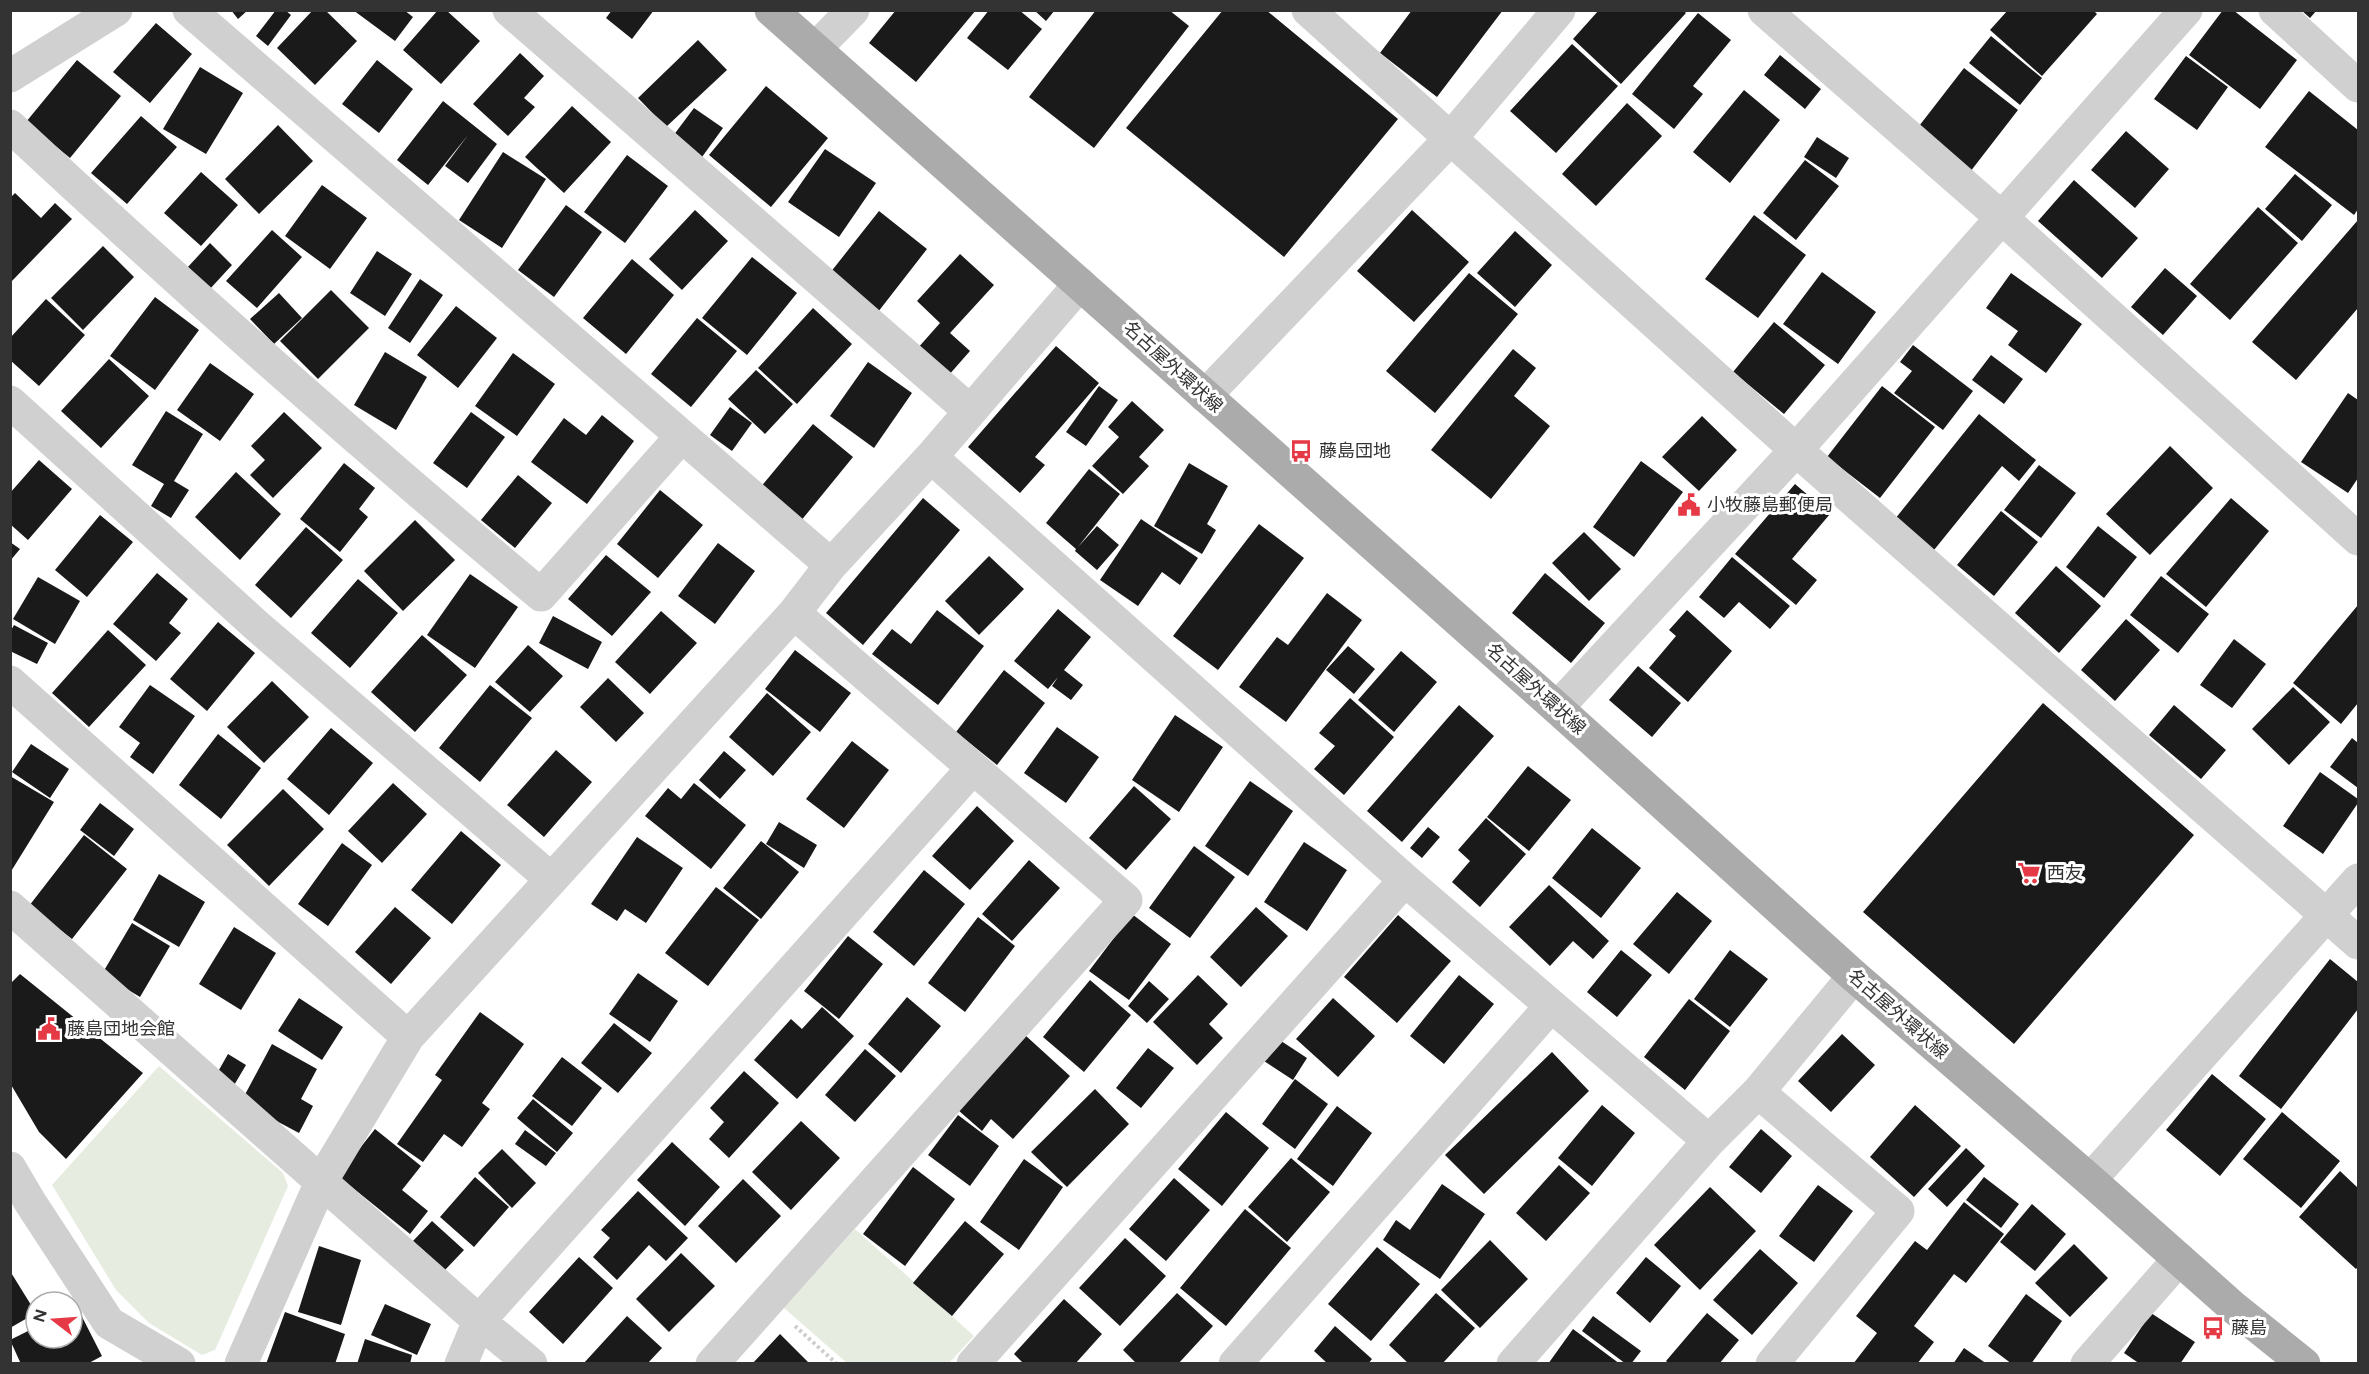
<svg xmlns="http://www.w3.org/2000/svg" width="2369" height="1374" font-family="Figtree,'Noto Sans JP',sans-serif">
  <rect width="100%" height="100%" fill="#fff"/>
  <path fill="#e6ecdf" d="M159,1066L283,1173L288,1186L215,1350L202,1355L149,1323L116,1290L52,1185Z
    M855,1229L974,1336L949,1363H847L784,1308Z"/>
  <path fill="#1a1a1a" d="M231,10H248L238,19Z
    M276,10H285L291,15L268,46L256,36Z
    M313,10H325L357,41L315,85L277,48Z
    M353,10H404L413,17L395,41Z
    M438,10H446L480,41L441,84L403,50Z
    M612,10H654L632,39L606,18Z
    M896,10H976L916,82L869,43Z
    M989,10H1019L1042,29L1008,70L967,38Z
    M1034,10H1055L1046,21Z
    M1096,10H1169L1189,26L1094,148L1029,97Z
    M1223,10H1266L1398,119L1284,257L1126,128Z
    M1412,10H1503L1437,97L1380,53Z
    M1599,10H1683L1686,13L1621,84L1573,39Z
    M2008,10H2093L2097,14L2042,76L1990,30Z
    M2223,10H2233L2297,60L2260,109L2189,55Z
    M2301,10H2317L2310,18Z
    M1698,13L1731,40L1693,86L1703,94L1674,129L1632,94Z
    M156,23L192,54L150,103L113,72Z
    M1991,36L2042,78L2020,105L1969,63Z
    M698,40L727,70L666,127L638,98Z
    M1572,44L1618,86L1556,153L1510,111Z
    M520,53L544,76L524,98L535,107L508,136L473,104Z
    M1780,55L1821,89L1805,109L1764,75Z
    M2186,56L2228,87L2197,130L2154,99Z
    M77,60L121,96L70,158L26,122Z
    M377,60L413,89L379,133L342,104Z
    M200,67L243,93L206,154L163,129Z
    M1964,68L2018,110L1970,172L1916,130Z
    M766,86L828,138L771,207L709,155Z
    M1744,90L1780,120L1730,183L1693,152Z
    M2309,91L2358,130V209L2354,215L2265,147Z
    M443,101L497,144L468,183L445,166L468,135L428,185L397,160Z
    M1627,103L1662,136L1596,206L1562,174Z
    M572,106L611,142L564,193L525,157Z
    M694,108L723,128L702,157L673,136Z
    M141,116L177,147L127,204L91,173Z
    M278,125L313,161L259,214L225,179Z
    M2126,131L2169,169L2135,208L2091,170Z
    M1817,137L1849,158L1836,178L1804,157Z
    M825,149L876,183L839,237L788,202Z
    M503,152L546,179L502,248L459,220Z
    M627,155L668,186L625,243L584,212Z
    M1805,160L1839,186L1796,240L1763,213Z
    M201,172L238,205L201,246L164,213Z
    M2295,174L2332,205L2302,241L2265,209Z
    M2074,180L2138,238L2102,278L2038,221Z
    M322,185L367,218L330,269L285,236Z
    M15,193L41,218L55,203L72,219L10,283V198Z
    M566,205L602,232L554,297L518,270Z
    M2258,207L2298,243L2230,320L2190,284Z
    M695,210L728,241L682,290L649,259Z
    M1412,210L1469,262L1414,322L1357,271Z
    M879,211L927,249L878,312L830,273Z
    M1754,215L1806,255L1758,318L1705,279Z
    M2358,220V308L2296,380L2252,342Z
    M272,230L302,257L257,308L226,281Z
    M1515,231L1552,265L1515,307L1477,273Z
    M210,243L232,265L209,290L187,268Z
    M103,246L134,277L83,330L51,298Z
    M377,251L412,274L385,316L350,293Z
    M960,254L994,285L950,333L970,351L948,376L917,349L940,323L917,301Z
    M752,257L797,293L747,355L702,318Z
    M632,259L674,295L626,354L583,318Z
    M2165,268L2197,296L2163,335L2131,307Z
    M1822,272L1876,312L1838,364L1783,324Z
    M1469,273L1518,314L1435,413L1386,371Z
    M2011,273L2082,324L2046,373L2008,345L2018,331L1986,308Z
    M420,279L443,295L410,343L388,328Z
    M331,290L369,328L318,379L280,341Z
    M279,293L302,318L274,344L250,319Z
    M155,297L199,330L155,390L110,356Z
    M46,299L85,335L39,386L10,360V338Z
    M456,306L497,338L458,388L417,355Z
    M813,308L852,344L797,404L758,368Z
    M697,318L737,351L691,407L651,374Z
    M1774,322L1825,365L1784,414L1733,372Z
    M1913,345L1973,391L1943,430L1894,393L1912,371L1900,362Z
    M1056,346L1099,383L1035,457L1045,465L1020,493L968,447Z
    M1513,349L1536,368L1514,396L1550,426L1491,499L1431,450Z
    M385,352L427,377L396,430L354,405Z
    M513,353L555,384L517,436L475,406Z
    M1991,355L2023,379L2004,404L1972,380Z
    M109,359L149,396L101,448L61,411Z
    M868,362L912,393L874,448L830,416Z
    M210,363L254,394L220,441L177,410Z
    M756,370L793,404L765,434L728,399Z
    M1099,386L1118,400L1086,446L1066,432Z
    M1882,386L1935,427L1880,498L1827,457Z
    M2348,393L2358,400V478L2348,493L2301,462Z
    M1132,401L1164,430L1139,457L1149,466L1123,494L1092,466L1119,437L1108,427Z
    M730,407L752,423L732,451L710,435Z
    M166,411L203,434L174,481L189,490L171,518L151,506L164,484L132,465Z
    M284,412L322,448L273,498L250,475L265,460L251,446Z
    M471,412L505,437L467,488L433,463Z
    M1979,414L2036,460L2019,481L2002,466L1934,550L1895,519Z
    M602,415L634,441L587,504L531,462L564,418L586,435Z
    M1702,416L1737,450L1699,491L1662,457Z
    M813,424L853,457L800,522L760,488Z
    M2170,446L2213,488L2150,555L2106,514Z
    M39,460L72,489L28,540L10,524V493Z
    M1641,461L1683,492L1634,557L1593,527Z
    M344,463L375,488L359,509L368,517L340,552L300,519Z
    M1189,463L1228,486L1207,524L1216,530L1202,554L1154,526Z
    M2039,465L2076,493L2041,538L2004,510Z
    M1089,469L1120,494L1078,547L1097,526L1119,545L1097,570L1075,551L1076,549L1046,523Z
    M236,472L281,514L240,560L195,517Z
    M518,475L552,503L515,548L481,520Z
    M1795,484L1830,514L1792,559L1817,580L1796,605L1735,554Z
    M660,490L703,525L658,578L617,544Z
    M923,498L960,530L863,645L826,613Z
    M2231,498L2269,531L2206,607L2166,574Z
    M2001,511L2038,542L1994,596L1957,565Z
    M100,515L133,542L87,597L55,570Z
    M1141,519L1198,558L1180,585L1162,572L1138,606L1100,580Z
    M415,520L455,560L403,611L364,571Z
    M1259,524L1304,558L1218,670L1173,636Z
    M2098,526L2137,557L2104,598L2066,567Z
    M306,527L343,560L291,618L255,585Z
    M1584,532L1621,569L1589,601L1552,563Z
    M10,542L20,549L10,561Z
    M718,543L755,571L715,624L678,596Z
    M606,555L651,592L612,636L568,599Z
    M989,556L1024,589L979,635L945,601Z
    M1732,557L1790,606L1770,629L1739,602L1724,618L1699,597Z
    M2056,566L2101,606L2059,653L2015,613Z
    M157,573L188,599L169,623L181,633L156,661L113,624Z
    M1545,573L1605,623L1571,663L1512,613Z
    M470,574L518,607L475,668L427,635Z
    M2161,576L2209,614L2178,653L2130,615Z
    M38,577L80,601L55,644L13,619Z
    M358,579L398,613L350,668L311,633Z
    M1327,593L1362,620L1286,722L1239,687L1277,637L1288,645Z
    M2358,605V703L2341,724L2293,683Z
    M1058,609L1091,637L1064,670L1083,685L1071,700L1052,686L1058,677L1048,689L1014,661Z
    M937,610L984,646L938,705L872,654L892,629L911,644Z
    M1687,610L1732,651L1688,702L1649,668L1676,636L1669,630Z
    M661,611L697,643L650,694L615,662Z
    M553,616L602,642L588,669L539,643Z
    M2126,619L2160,650L2115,701L2081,670Z
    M218,622L255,653L207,711L170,679Z
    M14,625L48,643L37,664L10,651V632Z
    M108,630L146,665L89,727L52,693Z
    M422,635L467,675L415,732L371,692Z
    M2234,639L2266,664L2232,708L2200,685Z
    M528,645L563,676L530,712L495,682Z
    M1348,646L1375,669L1354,694L1326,670Z
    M795,650L851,693L820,732L765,689Z
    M1401,651L1437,682L1394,732L1358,700Z
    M1638,666L1681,703L1652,737L1609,700Z
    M1004,670L1045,703L997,765L956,732Z
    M608,678L644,713L616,742L580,707Z
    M272,681L309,717L264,763L227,727Z
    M150,685L195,716L153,774L130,757L140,743L119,727Z
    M490,685L532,718L480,782L439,748Z
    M2293,687L2330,722L2289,765L2252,729Z
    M767,693L811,732L773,776L729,737Z
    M1350,698L1394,737L1344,795L1314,769L1335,746L1319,733Z
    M2043,703L2194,835L2014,1044L1863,912Z
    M1459,705L1494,736L1402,842L1367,811Z
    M2174,705L2226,750L2201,779L2149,735Z
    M1175,715L1223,747L1179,812L1132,780Z
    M1057,727L1099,757L1066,803L1024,773Z
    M331,728L373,763L329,815L287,779Z
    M218,734L261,768L221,819L179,785Z
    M2352,738L2358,743V788L2330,767Z
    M852,741L889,770L844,828L806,799Z
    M31,744L69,769L50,798L12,772Z
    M556,750L592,782L544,837L507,805Z
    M724,751L746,770L720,799L699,780Z
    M1528,766L1571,800L1529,851L1487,817Z
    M2320,772L2358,799V803L2323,854L2283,826Z
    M10,776L54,802L10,873Z
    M1250,781L1293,811L1248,876L1205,846Z
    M393,783L427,814L382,863L348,831Z
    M694,783L746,825L711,869L645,816L668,788L681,799Z
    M1134,786L1171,819L1126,870L1089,838Z
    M283,789L324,829L269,886L227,845Z
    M100,803L134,829L114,856L80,830Z
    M977,806L1014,841L970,890L932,856Z
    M1486,818L1526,854L1480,907L1452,882L1470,861L1458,850Z
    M779,822L817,845L804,868L766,844Z
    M1428,827L1440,837L1422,858L1410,848Z
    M1592,828L1641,868L1601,918L1552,878Z
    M461,831L501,865L452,924L411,890Z
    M84,835L127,869L72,939L29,906Z
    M637,837L683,868L646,923L625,909L617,921L591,904Z
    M761,841L799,872L761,919L723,888Z
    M1304,842L1347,870L1307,931L1264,902Z
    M342,843L372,865L328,926L298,904Z
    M1194,846L1235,877L1190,938L1149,908Z
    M1029,860L1060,888L1012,941L982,914Z
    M924,870L965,904L914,966L873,932Z
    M159,874L205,902L179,947L133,920Z
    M1549,885L1609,941L1593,959L1573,941L1550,966L1509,927Z
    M716,887L759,920L708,986L665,953Z
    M1677,892L1712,921L1669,974L1633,944Z
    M395,907L431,938L391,984L355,952Z
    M1256,907L1288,936L1241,987L1210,957Z
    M1132,914L1171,944L1129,1000L1089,971Z
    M1398,915L1451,961L1397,1023L1344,977Z
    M978,917L1015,946L965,1012L928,983Z
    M132,923L170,946L140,997L102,974Z
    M234,927L276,953L241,1010L199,984Z
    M848,936L883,964L839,1019L804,991Z
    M1621,950L1652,975L1617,1017L1587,992Z
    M1730,950L1768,979L1730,1027L1694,999Z
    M2330,959L2358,982V1009L2281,1109L2239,1076Z
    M638,973L678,1001L650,1042L609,1014Z
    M20,974L143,1073L66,1159L39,1132L10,1083V984Z
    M1198,975L1228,1004L1209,1024L1223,1038L1197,1065L1153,1022Z
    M1459,975L1494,1004L1444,1064L1410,1036Z
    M1090,980L1131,1015L1084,1072L1043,1037Z
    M1149,981L1169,999L1147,1023L1128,1006Z
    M907,997L941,1026L901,1073L868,1044Z
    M299,998L343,1027L322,1060L278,1031Z
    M1333,998L1375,1036L1338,1077L1296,1039Z
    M1689,999L1730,1031L1685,1090L1644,1057Z
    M822,1007L854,1036L797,1099L754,1060L791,1019L802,1029Z
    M480,1012L524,1044L482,1103L490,1109L462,1147L444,1134L423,1162L397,1144L442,1080L435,1075Z
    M614,1023L652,1053L618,1093L581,1063Z
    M1842,1034L1875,1065L1831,1112L1798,1081Z
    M1025,1035L1070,1076L1013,1139L991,1119L982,1131L958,1110Z
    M1278,1039L1307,1058L1293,1080L1264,1061Z
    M272,1044L317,1069L301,1099L313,1106L299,1133L241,1102Z
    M1148,1048L1174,1068L1141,1108L1116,1088Z
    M865,1049L896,1076L855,1122L825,1095Z
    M1552,1052L1589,1091L1484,1194L1445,1155Z
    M228,1054L246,1065L233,1087L215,1077Z
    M562,1057L602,1088L572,1126L532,1096Z
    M744,1071L779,1103L729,1158L709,1139L724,1122L710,1108Z
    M2212,1074L2266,1119L2220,1176L2166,1130Z
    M1295,1079L1328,1104L1295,1149L1262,1124Z
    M1095,1089L1129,1124L1067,1187L1031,1152Z
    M533,1099L573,1133L557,1152L517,1118Z
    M1602,1105L1635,1133L1592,1186L1558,1158Z
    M1915,1105L1961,1146L1914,1197L1870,1157Z
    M1337,1106L1372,1133L1333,1186L1297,1159Z
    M1226,1112L1269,1148L1222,1206L1178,1169Z
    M2282,1112L2340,1161L2301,1208L2243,1159Z
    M958,1115L999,1146L970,1186L928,1155Z
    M801,1121L840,1158L791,1210L752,1172Z
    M375,1129L421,1166L402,1190L428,1211L410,1234L338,1176Z
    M1761,1129L1792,1156L1761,1193L1729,1167Z
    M525,1130L556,1153L546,1166L515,1144Z
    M672,1142L720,1187L685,1226L637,1180Z
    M1966,1148L1985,1166L1947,1207L1928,1189Z
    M502,1149L536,1183L512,1208L478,1173Z
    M1291,1158L1330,1192L1287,1242L1248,1207Z
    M1024,1159L1063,1187L1019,1250L980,1222Z
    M1559,1165L1590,1193L1546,1241L1516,1213Z
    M913,1167L955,1199L905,1266L863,1234Z
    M2340,1171L2358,1188V1267L2356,1269L2299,1217Z
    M475,1177L509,1207L474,1247L440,1217Z
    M1984,1177L2019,1204L2001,1228L1966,1200Z
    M1174,1178L1210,1210L1166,1261L1129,1229Z
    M743,1179L781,1216L736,1263L698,1226Z
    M1442,1184L1485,1214L1440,1279L1383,1240L1396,1220L1410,1230Z
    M1818,1185L1853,1211L1814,1262L1779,1236Z
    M1710,1187L1756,1231L1700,1290L1654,1245Z
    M638,1191L688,1238L666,1261L649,1245L617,1280L593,1257L610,1238L601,1230Z
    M1964,1202L2004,1234L1966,1283L1954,1274L1914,1326L1934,1342L1917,1364H1853L1877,1333L1856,1316L1915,1241L1927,1250Z
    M2032,1204L2066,1234L2035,1271L2000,1242Z
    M1245,1209L1291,1248L1226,1326L1180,1288Z
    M432,1221L464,1250L445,1270L413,1241Z
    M965,1221L1004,1254L952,1316L913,1283Z
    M1125,1238L1166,1276L1120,1326L1079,1288Z
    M1490,1240L1528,1279L1480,1328L1441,1290Z
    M2074,1244L2108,1278L2070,1317L2035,1283Z
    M319,1246L361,1260L341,1325L298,1312Z
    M1377,1247L1420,1284L1371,1341L1328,1304Z
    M1760,1249L1798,1283L1752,1335L1713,1300Z
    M681,1253L715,1286L669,1332L636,1299Z
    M579,1257L613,1288L563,1344L529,1312Z
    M1646,1257L1681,1286L1650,1323L1616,1293Z
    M10,1271L36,1313L10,1328Z
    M1177,1293L1213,1326L1178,1364H1137L1123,1350Z
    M1436,1293L1475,1328L1442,1364H1409L1389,1345Z
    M2026,1294L2062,1321L2031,1364H2012L1988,1346Z
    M1064,1299L1102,1334L1075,1364H1024L1014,1354Z
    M385,1304L431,1324L417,1355L371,1335Z
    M76,1305L102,1356L87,1364H21L10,1340L36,1327V1338H72V1308Z
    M285,1312L345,1334L335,1364H266Z
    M1707,1313L1739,1340L1719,1364H1669L1666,1361Z
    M2151,1313L2195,1342L2180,1364H2140L2124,1353Z
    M627,1316L662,1348L647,1364H583Z
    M1593,1316L1641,1351L1631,1364H1626L1582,1331Z
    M1335,1326L1372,1359L1368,1364H1328L1314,1351Z
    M1573,1329L1620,1364H1548Z
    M780,1334L810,1364H752Z
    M365,1339L412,1355L410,1364H357Z
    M1964,1348L1987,1364H1953Z"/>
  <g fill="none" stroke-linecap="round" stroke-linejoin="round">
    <path stroke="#cdcdcd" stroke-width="4" stroke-dasharray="3 3" stroke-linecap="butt" d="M795,1326L837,1364"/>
    <path stroke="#d0d0d0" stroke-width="33" d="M189,10L831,565
      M509,10L970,411
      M1308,10L1796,450L2358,943
      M1764,10L2002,218L2358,539
      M2275,10L2358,86
      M815,49L853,10
      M10,76L116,10
      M10,126C183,287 360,444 541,595L681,437
      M1205,396L1451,138L1559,10
      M10,402L257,626L551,879
      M931,457L1405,880L1709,1141
      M10,682L408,1037
      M1557,708L1796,450L2186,10
      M10,907L479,1321L531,1364
      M1758,1092L1898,1211L1772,1364
      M10,1168L30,1202L109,1323L179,1364
      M2090,1180L2358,880
      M241,1364L322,1180L408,1037L794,613L831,565L931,457L1080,284
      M461,1364L479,1321L972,769
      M712,1364L1126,900L794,613
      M973,1364L1405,880
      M1235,1364L1551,1006
      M1513,1364L1709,1141L1758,1092L1854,976
      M2087,1364L2179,1259"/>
    <path stroke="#ababab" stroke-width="33" d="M771,10L1557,708L1854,976L2090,1180L2233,1307L2304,1364"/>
  </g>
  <defs>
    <g id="bus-bare" transform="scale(1.8)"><path d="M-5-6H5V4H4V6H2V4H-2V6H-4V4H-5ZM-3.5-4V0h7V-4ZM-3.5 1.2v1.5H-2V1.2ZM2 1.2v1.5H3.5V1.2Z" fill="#e63946" stroke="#fff" stroke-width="2.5" paint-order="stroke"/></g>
    <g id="civic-bare" transform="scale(1.8)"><path d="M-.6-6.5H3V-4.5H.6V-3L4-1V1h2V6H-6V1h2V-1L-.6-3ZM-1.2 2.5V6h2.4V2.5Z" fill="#e63946" stroke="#fff" stroke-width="2.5" paint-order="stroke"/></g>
    <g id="supermarket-bare" transform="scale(1.8)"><path d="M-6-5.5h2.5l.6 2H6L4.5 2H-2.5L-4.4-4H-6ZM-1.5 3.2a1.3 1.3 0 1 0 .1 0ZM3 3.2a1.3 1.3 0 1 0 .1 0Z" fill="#e63946" stroke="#fff" stroke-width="2.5" paint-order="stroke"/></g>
  </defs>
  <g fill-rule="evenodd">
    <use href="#bus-bare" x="1301" y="451"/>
    <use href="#civic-bare" x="1689" y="505"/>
    <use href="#supermarket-bare" x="2029" y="873"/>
    <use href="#civic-bare" x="49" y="1029"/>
    <use href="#bus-bare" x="2213" y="1328"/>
  </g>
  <g text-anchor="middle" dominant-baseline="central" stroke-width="6" stroke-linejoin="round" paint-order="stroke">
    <g font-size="18" fill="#333" stroke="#fff">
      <text transform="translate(1173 367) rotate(42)">名古屋外環状線</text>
      <text transform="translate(1536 689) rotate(42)">名古屋外環状線</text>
      <text transform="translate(1898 1014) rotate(41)">名古屋外環状線</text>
    </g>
    <g font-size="18" fill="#333" stroke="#fff" text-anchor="start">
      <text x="1319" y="451">藤島団地</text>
      <text x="1707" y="505">小牧藤島郵便局</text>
      <text x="2047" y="873">西友</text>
      <text x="67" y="1029">藤島団地会館</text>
      <text x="2231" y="1328">藤島</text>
    </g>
  </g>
  <rect width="2369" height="1374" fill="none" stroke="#333333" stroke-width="24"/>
  <g transform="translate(54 1320) rotate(287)"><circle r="28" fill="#ffffff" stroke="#adadad" stroke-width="1.5"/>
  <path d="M0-4.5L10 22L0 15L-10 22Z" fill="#e63946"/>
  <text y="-9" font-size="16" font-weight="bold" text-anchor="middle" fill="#333333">N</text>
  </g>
</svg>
